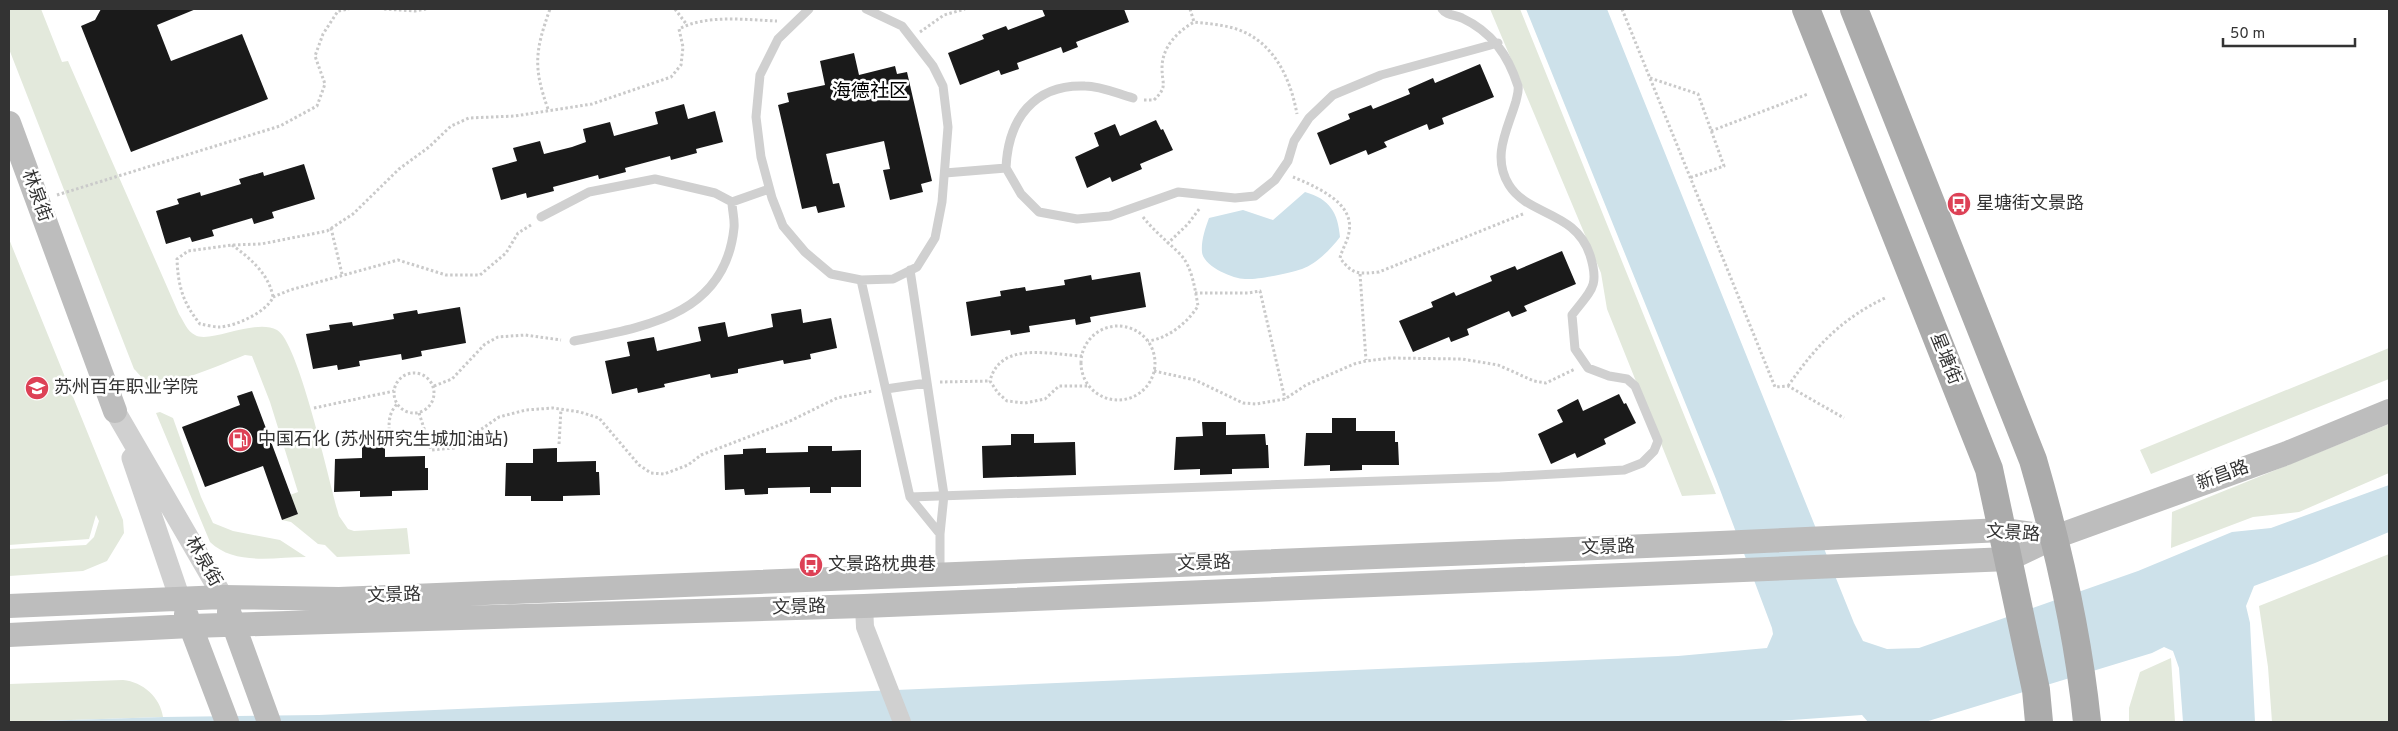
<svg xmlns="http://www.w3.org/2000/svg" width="2398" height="731" font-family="Overpass,'Noto Sans SC',sans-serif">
  <rect width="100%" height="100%" fill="#fff"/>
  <path fill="#e3e9dc" d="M9,9H41L62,62L68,61L179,314C184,322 187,331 195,335C210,344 255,318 277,330C299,342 330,486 339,516L348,529L354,531L407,528L410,554L337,557L325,545L318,544L291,522L282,520L298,514L290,495L298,492L270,402L252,356L245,355C224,363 169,389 149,381C142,379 139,374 134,369L9,49Z
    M1490,9H1520L1716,494L1682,496L1607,309L1601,273Z
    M9,239L123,520L124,533L107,561L83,571L9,576V549L86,545L94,537L99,521L96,515L89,539L9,545Z
    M2389,348V379L2151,474L2140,450Z
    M160,412L173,418L201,497L213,523L233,531L280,540L306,557C274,557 235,566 210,542L156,413Z
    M2389,424V473L2299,512L2253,517L2171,548L2172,512Z
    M2389,554V722H2272L2268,667L2259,606Z
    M2171,658L2175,722H2129V708L2140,672Z
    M123,680C143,682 160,697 163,717L9,722V684Z"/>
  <path fill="#cde1ea" d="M1526,9H1607L1854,623L1863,641L1887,649L1919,648L2138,571L2232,532L2271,528L2389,485V532L2315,563L2254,586L2246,606L2250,623L2255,722H2183L2179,668L2173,651L2164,647L2152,653L1925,722H1868L1862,715L1762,722H10L163,717L319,715L1678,656L1767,648L1773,634L1772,628L1716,479Z
    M1305,192C1330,199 1338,213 1340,237C1331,249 1316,264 1302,269C1291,273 1256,280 1245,279C1233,279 1203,266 1202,252C1201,241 1205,229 1209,218L1243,210L1273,220Z"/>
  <path fill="#1a1a1a" d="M101,9H196L157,25L171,61L242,34L268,99L131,152L81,26L95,20Z
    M1042,9H1124L1129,22L1076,42L1078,47L1063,53L1061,47L1017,63L1019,69L1001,75L999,70L960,85L948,53L984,39L982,35L1006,26L1008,30L1045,16Z
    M854,53L859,75L895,66L897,74L907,72L932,181L921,184L923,192L890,200L883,170L890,169L884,141L826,154L833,184L839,183L845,207L818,213L816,206L802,209L778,105L789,102L787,93L825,85L820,61Z
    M1480,64L1494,97L1442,118L1444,124L1429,130L1427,124L1384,142L1387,147L1368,155L1366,150L1330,165L1317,133L1350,119L1348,114L1371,105L1373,109L1410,94L1408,89L1433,78L1435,83Z
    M684,104L688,119L715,111L723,142L696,149L697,153L671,160L670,156L625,168L626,172L599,179L598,175L553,187L554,191L527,198L526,193L501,200L492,168L517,161L513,148L540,141L544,154L572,147L586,142L583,129L610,122L614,136L658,124L655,112Z
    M1156,120L1161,130L1163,129L1173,150L1140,164L1142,169L1112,182L1110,177L1087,188L1075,157L1099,146L1094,133L1115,124L1120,136Z
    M304,164L315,199L272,212L274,218L254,224L252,218L212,230L214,236L192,242L190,237L166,244L156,211L179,204L177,199L200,192L201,196L241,184L239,179L263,172L264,176Z
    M1562,251L1576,284L1524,306L1527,311L1512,317L1509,311L1467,329L1469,335L1451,342L1449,337L1413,352L1399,321L1433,307L1431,302L1454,292L1456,296L1492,281L1490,276L1515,266L1517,270Z
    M1140,272L1146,307L1090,317L1091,322L1076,325L1075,319L1029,326L1030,332L1011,335L1010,330L971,336L966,302L1001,296L1000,291L1025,287L1026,291L1065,285L1064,280L1091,275L1092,280Z
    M460,307L466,343L421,351L422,356L402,360L401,354L359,361L360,366L338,370L337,365L313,369L306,334L330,330L329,325L352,322L353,326L394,319L393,314L417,310L418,314Z
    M801,309L803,323L831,318L837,348L810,354L811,359L784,364L783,360L738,369V373L711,378L710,374L664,384L665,387L638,393L637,388L612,394L605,361L630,356L627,342L654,337L657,351L701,341L698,327L725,322L728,337L773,327L771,314Z
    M252,391L298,514L282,520L263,466L205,487L182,427L240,405L237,396Z
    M1619,394L1624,404L1626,403L1636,423L1604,439L1606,444L1577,458L1575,453L1551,464L1538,434L1563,422L1557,410L1578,399L1583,411Z
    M1332,418H1356V431H1395V442H1398L1399,465H1362V470L1330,471V465L1304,466L1306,433H1332Z
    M1202,422H1226V435L1265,434L1266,445H1268L1269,468L1232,469V474L1200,475V469L1174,470L1176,437L1203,436Z
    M1011,434H1034V443L1075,442L1076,475L983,478L982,446L1011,445Z
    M362,444H385V457L425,456V468H428V490L392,491V496L360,497V491L334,492L335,459L362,458Z
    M808,446H832V451L861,450V487H831V493H810V487L768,488V494L745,495L744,489L725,490L724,455L743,454V449L766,448V453L808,452Z
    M557,448V462L596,461V472H599L600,495L563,496V501H531V496H505L506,463H533V449Z"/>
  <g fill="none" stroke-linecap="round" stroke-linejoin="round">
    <path stroke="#cacaca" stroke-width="3" stroke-dasharray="2.5 2.5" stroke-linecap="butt" d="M384,9L415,11L426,9
      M675,9L687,25
      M1190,9L1194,22C1211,24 1229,25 1244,32C1277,47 1291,82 1297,114
      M1622,9L1775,387L1788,386L1844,418
      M920,32L944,15L965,9
      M1650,78L1698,94L1724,166L1689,178
      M1144,100H1154C1168,86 1162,85 1162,68C1162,47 1177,32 1194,22
      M548,109C533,67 535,51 550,9
      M1711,131L1808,94
      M1293,177C1314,186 1355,202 1349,232C1348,241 1342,249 1340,258C1353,275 1358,274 1379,272L1523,214
      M57,195L280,126L317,106L325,84L315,56L323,34L338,11L349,9
      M1143,217C1154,231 1167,241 1180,254C1192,266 1195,289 1198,306C1187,323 1169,338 1148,341
      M531,225L518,233L506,253L480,275H446L398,260L290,290L273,297C267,312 236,326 220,327C214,327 206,325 200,324C183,303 178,286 177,259L188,251L232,245L261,244L327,231L353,214L399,169L429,147L451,126L469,118L515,116L592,104L671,77L681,65L683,47L679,29C707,14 747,20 777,21
      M331,228L342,274
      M1167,244L1188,224L1200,208
      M232,245C250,258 269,274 273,297
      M1360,274L1366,360
      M1195,293H1248L1260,291L1285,399
      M1081 363a37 37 0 1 1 74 0a37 37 0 1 1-74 0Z
      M1082,356C1052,355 1000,340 990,381L998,393L1007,401L1025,403L1045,399L1059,386H1090
      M1154,371L1195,380L1243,403L1256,404L1285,399L1306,385L1354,364L1366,361L1391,358L1462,359L1498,365L1534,381L1546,383L1575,369
      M394 393a20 20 0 1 1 40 0a20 20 0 1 1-40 0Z
      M940,382L990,381
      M434,386L452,379L485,344L498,337L525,335L561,340
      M1788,386C1816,346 1841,319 1885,298
      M314,408L394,391
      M419,413L431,450L454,448L499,417L526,410L553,408L580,412L599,418L639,465L651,473L664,474L688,465L701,455L790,421L837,398L873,391
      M559,444L561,409
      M391,445C389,430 386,416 397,404"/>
    <path stroke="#d0d0d0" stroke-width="9" d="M809,9L778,39L760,75L756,117L761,157L772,198L783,226L805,252L831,274L861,280L893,279L917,267L935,238L942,202L948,127L943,86L933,66L902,26L866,9
      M1006,168L1021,194L1039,212L1077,219L1110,216L1178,192L1235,198L1255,196L1275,180L1288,161L1294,141L1309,118L1333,95L1381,75L1498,43
      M945,173L1006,168C1008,119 1034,84 1085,86C1101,86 1118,94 1133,98
      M541,217L589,192L655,179L715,193L732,202L769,189
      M910,270L944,495L940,534V574
      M861,280L910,497L940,534
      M574,341C644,327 725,316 734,228C735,220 732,210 732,202
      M886,389L927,383
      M910,497L1500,477L1624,470L1642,463L1654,451L1658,441L1635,386L1627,379L1609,376L1588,368L1575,349L1572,315C1591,290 1600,287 1590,255C1576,211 1528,216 1509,185C1491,156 1508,129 1516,101C1517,96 1519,91 1518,86C1508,55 1492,32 1462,18C1455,15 1446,15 1442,9"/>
    <path stroke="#d0d0d0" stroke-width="18" d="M864,606L865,627L902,722"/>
    <path stroke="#d0d0d0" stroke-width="21" d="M115,411L223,597
      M132,458L180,599"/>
    <path stroke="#bdbdbd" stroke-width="24" d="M9,123L115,411
      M9,606L223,597L339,599L1720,543L2003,530L2055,537
      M229,612L269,722
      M186,614L227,722
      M9,635L191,626L864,606L2009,559L2055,537L2287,453L2389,411"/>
    <path stroke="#ababab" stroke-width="28" d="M1806,9L1989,469L2036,690L2039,722
      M1854,9L2033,460C2058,546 2078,633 2087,722"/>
  </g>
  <defs>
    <g id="bus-disc" transform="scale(1.25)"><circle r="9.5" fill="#dd4156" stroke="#fff"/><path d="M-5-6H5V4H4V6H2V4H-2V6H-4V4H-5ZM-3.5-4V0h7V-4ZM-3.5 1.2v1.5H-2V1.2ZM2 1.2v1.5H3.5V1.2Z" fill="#fff"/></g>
    <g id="university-disc" transform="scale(1.25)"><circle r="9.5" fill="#dd4156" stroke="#fff"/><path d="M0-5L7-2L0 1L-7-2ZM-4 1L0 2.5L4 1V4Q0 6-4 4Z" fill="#fff"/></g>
    <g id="fuel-disc" transform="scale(1.25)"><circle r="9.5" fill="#dd4156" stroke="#fff"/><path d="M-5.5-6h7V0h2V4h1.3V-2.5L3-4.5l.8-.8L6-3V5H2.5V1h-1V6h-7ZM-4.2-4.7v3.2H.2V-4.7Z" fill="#fff"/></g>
  </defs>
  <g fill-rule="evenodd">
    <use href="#bus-disc" x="1959" y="204"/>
    <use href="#university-disc" x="37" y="388"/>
    <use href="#fuel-disc" x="240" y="440"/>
    <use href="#bus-disc" x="811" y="565"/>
  </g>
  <g text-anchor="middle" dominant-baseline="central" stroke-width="5" stroke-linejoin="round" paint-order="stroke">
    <g font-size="18" fill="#333" stroke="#fff">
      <text transform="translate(36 196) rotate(70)">林泉街</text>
      <text transform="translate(1945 359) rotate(68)">星塘街</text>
      <text transform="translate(2223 476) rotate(-20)">新昌路</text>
      <text transform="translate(2013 534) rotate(4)">文景路</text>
      <text transform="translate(1608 548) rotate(-2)">文景路</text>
      <text transform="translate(203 562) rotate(60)">林泉街</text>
      <text transform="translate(1204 564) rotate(-2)">文景路</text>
      <text transform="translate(394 596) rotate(-2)">文景路</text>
      <text transform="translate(799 608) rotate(-2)">文景路</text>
    </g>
    <g font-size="18" fill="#333" stroke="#fff" text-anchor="start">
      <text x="1976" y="204">星塘街文景路</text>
      <text x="54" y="388">苏州百年职业学院</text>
      <text x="258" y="440">中国石化 (苏州研究生城加油站)</text>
      <text x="828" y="565">文景路枕典巷</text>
    </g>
    <g font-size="19" fill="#000" stroke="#fff">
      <text x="870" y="92">海德社区</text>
    </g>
  </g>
  <rect width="2398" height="731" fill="none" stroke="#333333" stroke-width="20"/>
  <path d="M2223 38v8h132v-8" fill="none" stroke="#333333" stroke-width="2.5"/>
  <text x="2230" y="38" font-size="15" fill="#333333" stroke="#ffffff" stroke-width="4" paint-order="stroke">50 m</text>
</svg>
